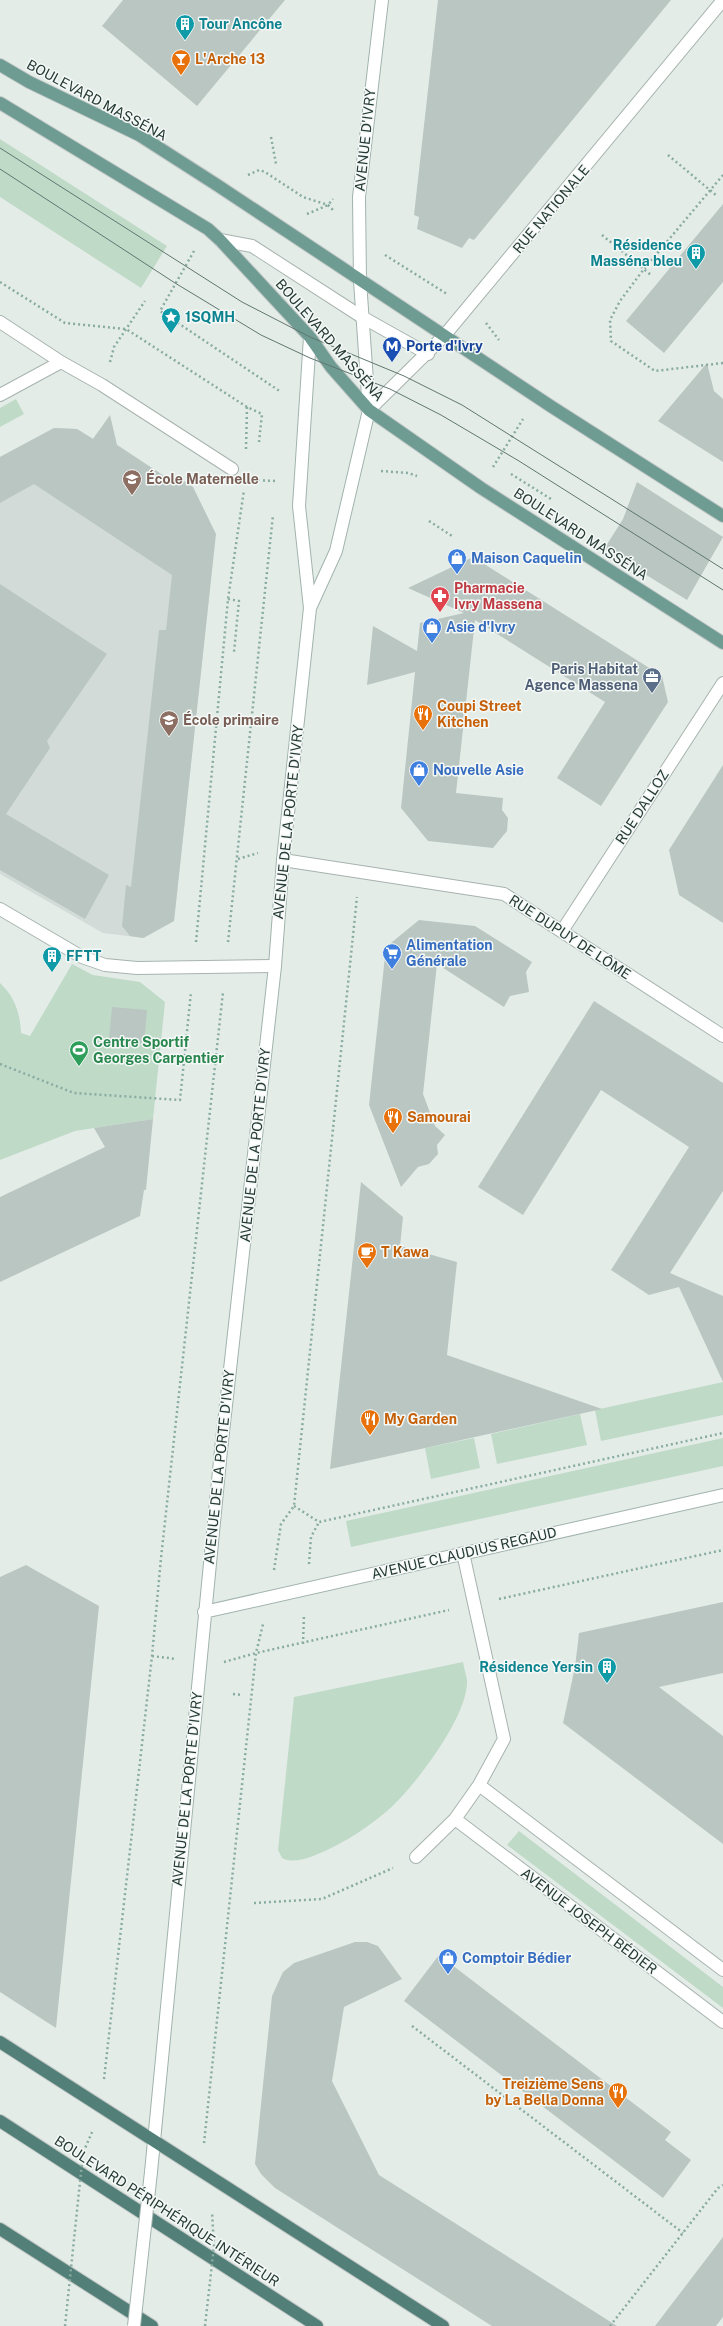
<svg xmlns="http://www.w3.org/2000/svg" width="723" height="2326" font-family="'Public Sans',sans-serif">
  <rect width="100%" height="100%" fill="#e4ece8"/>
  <path fill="#d2dbd7" d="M54,428L77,429L93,439L99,430L106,431L115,436L116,444L175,483L184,481L193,487L210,588L174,921L144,938L103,933L0,874V457Z"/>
  <path fill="#c0dac8" d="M0,139L167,246L141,288L0,197Z
    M16,399L24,414L0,427V408Z
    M72,964L93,975L140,982L165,1002L153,1119L75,1131L0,1160V983C15,997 20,1013 21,1033L30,1036Z
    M723,1382V1415L601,1441L595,1410Z
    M580,1414L587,1445L497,1464L491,1434Z
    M474,1438L480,1468L431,1479L425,1448Z
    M723,1438V1466L351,1547L346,1521Z
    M463,1662C464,1668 466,1674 467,1680C469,1716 413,1789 386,1812C368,1827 347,1841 325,1851C313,1856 295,1865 282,1858L278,1850L294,1697Z
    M519,1831L723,1987V2008L507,1845Z"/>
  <path fill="#b9c6c2" d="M123,0H285L197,106L102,26Z
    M438,0H671L474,240L469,238L462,248L417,229L419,217L414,215Z
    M723,204V282L664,353L626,321Z
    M707,363L714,391L723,399V462L658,421Z
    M110,415L117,445L173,482L184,481L193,487L216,534L174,921L143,938L130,936L122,926L126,885L131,887L159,630H166L172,575L34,484L0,503V457L54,428L77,429L93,439Z
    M637,482L723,537L687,600L604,549L623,519Z
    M473,557L662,676L668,702L601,806L557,778L605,702L475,620L456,793L503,798L502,810L508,818L507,831L493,848L428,841L401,808L415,672L367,685L373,626L417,651L420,623L464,613L408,588Z
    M0,584L107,654L47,741L50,748L6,814L109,875L85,919L0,870Z
    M723,765V923L679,895L669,850Z
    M419,920L475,926L532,962L526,972L529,992L510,996L504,1007L437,964L423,1094L435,1126L445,1135L437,1145L438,1154L429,1164L418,1167L401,1187L369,1105L386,947Z
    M594,1001L723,1083V1191L670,1273L723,1296V1382L679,1287L649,1295L611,1270L689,1147L601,1090L523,1215L478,1187Z
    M112,1007L147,1010L144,1044L109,1040Z
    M153,1119L146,1190H144L140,1216L0,1282V1197L105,1147L94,1128Z
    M361,1182L403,1217L400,1246L457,1262L447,1355L602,1409L330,1469Z
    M26,1565L99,1606L56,2028L0,1992V1577Z
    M723,1602V1673L659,1687L723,1736V1844L563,1723L575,1667L579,1633Z
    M355,1942H367L378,1946L402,1979L344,2007L332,2081L379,2175L617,2326H492L275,2188L261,2174L255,2164L272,1996L283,1972L294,1963Z
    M439,1955L671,2132L665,2140L691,2160L663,2198L404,2001Z
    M723,2237V2317L716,2326H655Z"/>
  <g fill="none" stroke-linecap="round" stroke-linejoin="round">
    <g stroke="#a7b3af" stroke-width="14">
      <path id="pedestrian" d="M0,322L61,362L102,385L232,469
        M0,395L61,362"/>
    </g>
    <g stroke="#a7b3af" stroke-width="14">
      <path id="minor" d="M283,860L504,894L723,1036
        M0,909L82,957L105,965L137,968L275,966
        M562,931L723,683
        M479,1785L723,1970
        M455,1819L723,2022
        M416,1857L455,1819L479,1785L504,1739L463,1553"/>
    </g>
    <g stroke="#a7b3af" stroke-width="14">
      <path id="tertiary" d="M220,240L252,246L362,317L428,354
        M369,410L444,336L723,0"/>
    </g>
    <g stroke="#a1b3ad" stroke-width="14">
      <path id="secondary" d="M310,608L336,551L369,410L360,281L359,197L382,0
        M204,1612L723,1495
        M151,2172L221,1450L275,966L283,860L310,608L299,506L310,337"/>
    </g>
    <g stroke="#c2c8c7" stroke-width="14">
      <path id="primary" d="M0,65L29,82L139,135L217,185L552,407L723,516
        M0,103L208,229L220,240L310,337L331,367L369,410L481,488L723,643"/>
    </g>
    <g stroke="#c2c8c7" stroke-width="14">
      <path id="trunk" d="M0,2042L443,2326
        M0,2121L317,2326
        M0,2229L152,2326"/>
    </g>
    <path stroke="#88aba2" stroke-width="2.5" stroke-dasharray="2 3" stroke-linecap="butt" d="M271,137L276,164
      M668,155L717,196
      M248,175L259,170L265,172L303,197L328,205L333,210
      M723,175L644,269L620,301L610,320L611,341L655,371L723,363
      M307,214L328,205L333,199
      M602,235L651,275
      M194,251L160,311L281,392
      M385,255L447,294
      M0,282L65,323L126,329L247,407L262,414L259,442
      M486,323L499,340
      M110,362L114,347L145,301
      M246,449L247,407
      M493,467L523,419
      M381,471L408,473L417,476
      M511,474L551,499
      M253,480L276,481
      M429,521L452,536
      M228,599L239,601L234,652
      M238,859L258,853
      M196,942L228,599L244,490
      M228,942L273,515
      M0,1064L74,1093L180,1100L191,992
      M294,1506L319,1522L723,1433
      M309,1564L311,1537L319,1522
      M274,1570L281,1524L294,1506L357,897
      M499,1599L723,1550
      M303,1644L304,1614
      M152,1656L176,1659
      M224,1662L256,1653L449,1610
      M233,1694L242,1695
      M254,1903L322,1899L393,1868
      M412,2026L683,2233
      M104,2079L152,1656L161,1558L223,992
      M204,2143L256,1653L263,1624
      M610,2326L718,2188L723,2185"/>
    <use href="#pedestrian" stroke="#fff" stroke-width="12"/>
    <use href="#minor" stroke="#fff" stroke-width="12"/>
    <use href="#tertiary" stroke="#fff" stroke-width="12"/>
    <use href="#secondary" stroke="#fff" stroke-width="12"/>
    <use href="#primary" stroke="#6e9b92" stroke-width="12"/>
    <use href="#trunk" stroke="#527f77" stroke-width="12"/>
    <path stroke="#607671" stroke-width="1" d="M0,148L242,302L310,337L404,376L462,405L723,569
      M0,169L175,283L261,335L310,358L390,389L441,415L519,461L723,590"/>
    <g stroke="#a1b3ad" stroke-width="14" stroke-linecap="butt">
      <path id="secondary-bridge" d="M134,2326L151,2172"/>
    </g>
    <path stroke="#88aba2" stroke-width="2.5" stroke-dasharray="2 3" stroke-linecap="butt" d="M65,2326L83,2153L92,2132
      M205,2326L214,2246L212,2212"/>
    <use href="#secondary-bridge" stroke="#fff" stroke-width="12"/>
  </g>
  <defs>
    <g id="building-pin" transform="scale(1)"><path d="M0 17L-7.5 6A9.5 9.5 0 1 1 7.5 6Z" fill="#0f9aa8" stroke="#f4f8f6"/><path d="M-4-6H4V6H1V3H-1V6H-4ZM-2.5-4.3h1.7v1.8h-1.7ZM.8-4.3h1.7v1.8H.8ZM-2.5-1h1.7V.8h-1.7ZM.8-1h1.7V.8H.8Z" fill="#fff"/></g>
    <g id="bar-pin" transform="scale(1)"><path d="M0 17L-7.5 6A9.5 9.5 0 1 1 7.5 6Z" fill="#e8710a" stroke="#f4f8f6"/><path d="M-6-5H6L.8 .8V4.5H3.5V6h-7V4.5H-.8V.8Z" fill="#fff"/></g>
    <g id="sight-pin" transform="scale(1)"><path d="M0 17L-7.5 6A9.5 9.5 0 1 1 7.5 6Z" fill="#0f9aa8" stroke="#f4f8f6"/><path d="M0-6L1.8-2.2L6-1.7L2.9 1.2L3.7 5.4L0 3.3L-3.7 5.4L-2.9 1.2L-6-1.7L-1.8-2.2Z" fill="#fff"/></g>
    <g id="metro-pin" transform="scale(1)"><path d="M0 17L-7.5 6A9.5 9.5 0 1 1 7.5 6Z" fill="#1a4fb4" stroke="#f4f8f6"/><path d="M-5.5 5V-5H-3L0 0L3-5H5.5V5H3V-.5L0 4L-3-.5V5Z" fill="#fff"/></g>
    <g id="school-pin" transform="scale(1)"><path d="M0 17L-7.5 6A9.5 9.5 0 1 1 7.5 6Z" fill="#8d6e63" stroke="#f4f8f6"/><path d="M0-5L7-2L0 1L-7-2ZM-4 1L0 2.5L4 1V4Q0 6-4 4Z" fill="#fff"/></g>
    <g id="shop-pin" transform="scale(1)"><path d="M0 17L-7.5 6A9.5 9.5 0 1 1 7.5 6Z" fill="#3f7fe0" stroke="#f4f8f6"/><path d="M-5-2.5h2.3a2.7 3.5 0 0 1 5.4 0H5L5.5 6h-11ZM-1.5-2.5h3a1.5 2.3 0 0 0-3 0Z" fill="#fff"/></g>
    <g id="pharmacy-pin" transform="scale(1)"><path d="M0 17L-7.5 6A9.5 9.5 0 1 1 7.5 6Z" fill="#e0444e" stroke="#f4f8f6"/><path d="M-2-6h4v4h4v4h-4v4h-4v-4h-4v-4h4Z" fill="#fff"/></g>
    <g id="office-pin" transform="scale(1)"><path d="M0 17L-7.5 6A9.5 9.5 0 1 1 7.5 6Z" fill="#5c6f8a" stroke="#f4f8f6"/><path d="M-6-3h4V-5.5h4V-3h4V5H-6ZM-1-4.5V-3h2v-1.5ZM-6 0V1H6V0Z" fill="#fff"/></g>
    <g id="restaurant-pin" transform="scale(1)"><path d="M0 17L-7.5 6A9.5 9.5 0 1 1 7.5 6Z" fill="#e8710a" stroke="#f4f8f6"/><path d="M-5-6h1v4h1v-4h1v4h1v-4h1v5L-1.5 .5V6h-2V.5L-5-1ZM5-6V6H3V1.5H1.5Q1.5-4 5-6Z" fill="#fff"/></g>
    <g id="supermarket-pin" transform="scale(1)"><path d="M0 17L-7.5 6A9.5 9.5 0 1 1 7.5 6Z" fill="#3f7fe0" stroke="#f4f8f6"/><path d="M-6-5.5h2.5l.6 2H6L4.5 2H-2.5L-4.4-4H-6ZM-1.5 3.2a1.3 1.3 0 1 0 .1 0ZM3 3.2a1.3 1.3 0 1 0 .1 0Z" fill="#fff"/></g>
    <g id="stadium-pin" transform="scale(1)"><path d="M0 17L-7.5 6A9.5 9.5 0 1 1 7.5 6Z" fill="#2e9e5b" stroke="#f4f8f6"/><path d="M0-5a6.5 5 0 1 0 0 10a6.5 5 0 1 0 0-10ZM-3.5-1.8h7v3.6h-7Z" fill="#fff"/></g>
    <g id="cafe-pin" transform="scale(1)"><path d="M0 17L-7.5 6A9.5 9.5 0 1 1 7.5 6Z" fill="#e8710a" stroke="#f4f8f6"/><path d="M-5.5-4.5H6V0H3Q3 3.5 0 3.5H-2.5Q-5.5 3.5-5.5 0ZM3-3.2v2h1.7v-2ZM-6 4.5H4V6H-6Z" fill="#fff"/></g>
  </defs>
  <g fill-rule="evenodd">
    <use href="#building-pin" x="185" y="24"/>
    <use href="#bar-pin" x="181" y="59"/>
    <use href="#building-pin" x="696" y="253"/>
    <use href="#sight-pin" x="171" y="317"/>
    <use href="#metro-pin" x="392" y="346"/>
    <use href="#school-pin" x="132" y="479"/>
    <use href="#shop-pin" x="457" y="558"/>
    <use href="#pharmacy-pin" x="440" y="596"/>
    <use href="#shop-pin" x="432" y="627"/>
    <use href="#office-pin" x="652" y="677"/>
    <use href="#restaurant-pin" x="423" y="714"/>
    <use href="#school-pin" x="169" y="720"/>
    <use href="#shop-pin" x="419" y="770"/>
    <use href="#supermarket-pin" x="392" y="953"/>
    <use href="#building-pin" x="52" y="956"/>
    <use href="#stadium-pin" x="79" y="1050"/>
    <use href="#restaurant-pin" x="393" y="1117"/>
    <use href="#cafe-pin" x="367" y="1252"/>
    <use href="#restaurant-pin" x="370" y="1419"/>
    <use href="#building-pin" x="607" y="1667"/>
    <use href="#shop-pin" x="448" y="1958"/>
    <use href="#restaurant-pin" x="618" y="2092"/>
  </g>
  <g text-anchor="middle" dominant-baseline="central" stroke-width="3" stroke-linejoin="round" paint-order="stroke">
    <g font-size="14" font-weight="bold" fill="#0d838f" stroke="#f4f8f6" text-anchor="start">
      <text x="199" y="24">Tour Ancône</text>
      <text x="682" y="245" text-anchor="end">Résidence<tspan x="682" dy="16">Masséna bleu</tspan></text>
      <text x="185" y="317">1SQMH</text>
      <text x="66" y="956">FFTT</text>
      <text x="593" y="1667" text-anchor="end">Résidence Yersin</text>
    </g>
    <g font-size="14" font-weight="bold" fill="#c56008" stroke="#f4f8f6" text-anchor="start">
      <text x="195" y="59">L'Arche 13</text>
      <text x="437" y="706">Coupi Street<tspan x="437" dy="16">Kitchen</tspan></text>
      <text x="407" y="1117">Samourai</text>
      <text x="381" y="1252">T Kawa</text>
      <text x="384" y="1419">My Garden</text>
      <text x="604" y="2084" text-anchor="end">Treizième Sens<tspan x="604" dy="16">by La Bella Donna</tspan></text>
    </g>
    <g font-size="14" fill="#263b36" stroke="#f4f8f6">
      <text transform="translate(97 100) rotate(28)">BOULEVARD MASSÉNA</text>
      <text transform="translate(365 140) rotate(-84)">AVENUE D'IVRY</text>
      <text transform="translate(551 209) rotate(-50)">RUE NATIONALE</text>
      <text transform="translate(330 340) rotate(49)">BOULEVARD MASSÉNA</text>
      <text transform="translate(581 534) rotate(33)">BOULEVARD MASSÉNA</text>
      <text transform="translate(642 807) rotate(-57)">RUE DALLOZ</text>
      <text transform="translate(288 822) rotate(-84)">AVENUE DE LA PORTE D'IVRY</text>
      <text transform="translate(570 937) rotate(33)">RUE DUPUY DE LÔME</text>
      <text transform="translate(255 1145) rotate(-84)">AVENUE DE LA PORTE D'IVRY</text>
      <text transform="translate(219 1467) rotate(-84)">AVENUE DE LA PORTE D'IVRY</text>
      <text transform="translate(464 1553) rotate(-13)">AVENUE CLAUDIUS REGAUD</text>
      <text transform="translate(187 1789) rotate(-84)">AVENUE DE LA PORTE D'IVRY</text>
      <text transform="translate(589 1921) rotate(37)">AVENUE JOSEPH BÉDIER</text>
      <text transform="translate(167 2211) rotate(33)">BOULEVARD PÉRIPHÉRIQUE INTÉRIEUR</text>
    </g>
    <g font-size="14" font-weight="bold" fill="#164399" stroke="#f4f8f6" text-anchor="start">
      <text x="406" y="346">Porte d'Ivry</text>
    </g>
    <g font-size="14" font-weight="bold" fill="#785e54" stroke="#f4f8f6" text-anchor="start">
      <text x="146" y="479">École Maternelle</text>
      <text x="183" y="720">École primaire</text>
    </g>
    <g font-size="14" font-weight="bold" fill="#366cbe" stroke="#f4f8f6" text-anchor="start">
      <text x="471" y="558">Maison Caquelin</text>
      <text x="446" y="627">Asie d'Ivry</text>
      <text x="433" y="770">Nouvelle Asie</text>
      <text x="406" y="945">Alimentation<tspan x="406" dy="16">Générale</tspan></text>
      <text x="462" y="1958">Comptoir Bédier</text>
    </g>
    <g font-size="14" font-weight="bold" fill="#be3a42" stroke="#f4f8f6" text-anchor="start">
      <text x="454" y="588">Pharmacie<tspan x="454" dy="16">Ivry Massena</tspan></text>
    </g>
    <g font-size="14" font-weight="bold" fill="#4e5e75" stroke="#f4f8f6" text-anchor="end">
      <text x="638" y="669">Paris Habitat<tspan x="638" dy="16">Agence Massena</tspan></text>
    </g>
    <g font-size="14" font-weight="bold" fill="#27864d" stroke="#f4f8f6" text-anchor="start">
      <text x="93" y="1042">Centre Sportif<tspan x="93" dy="16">Georges Carpentier</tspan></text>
    </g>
  </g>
</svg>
